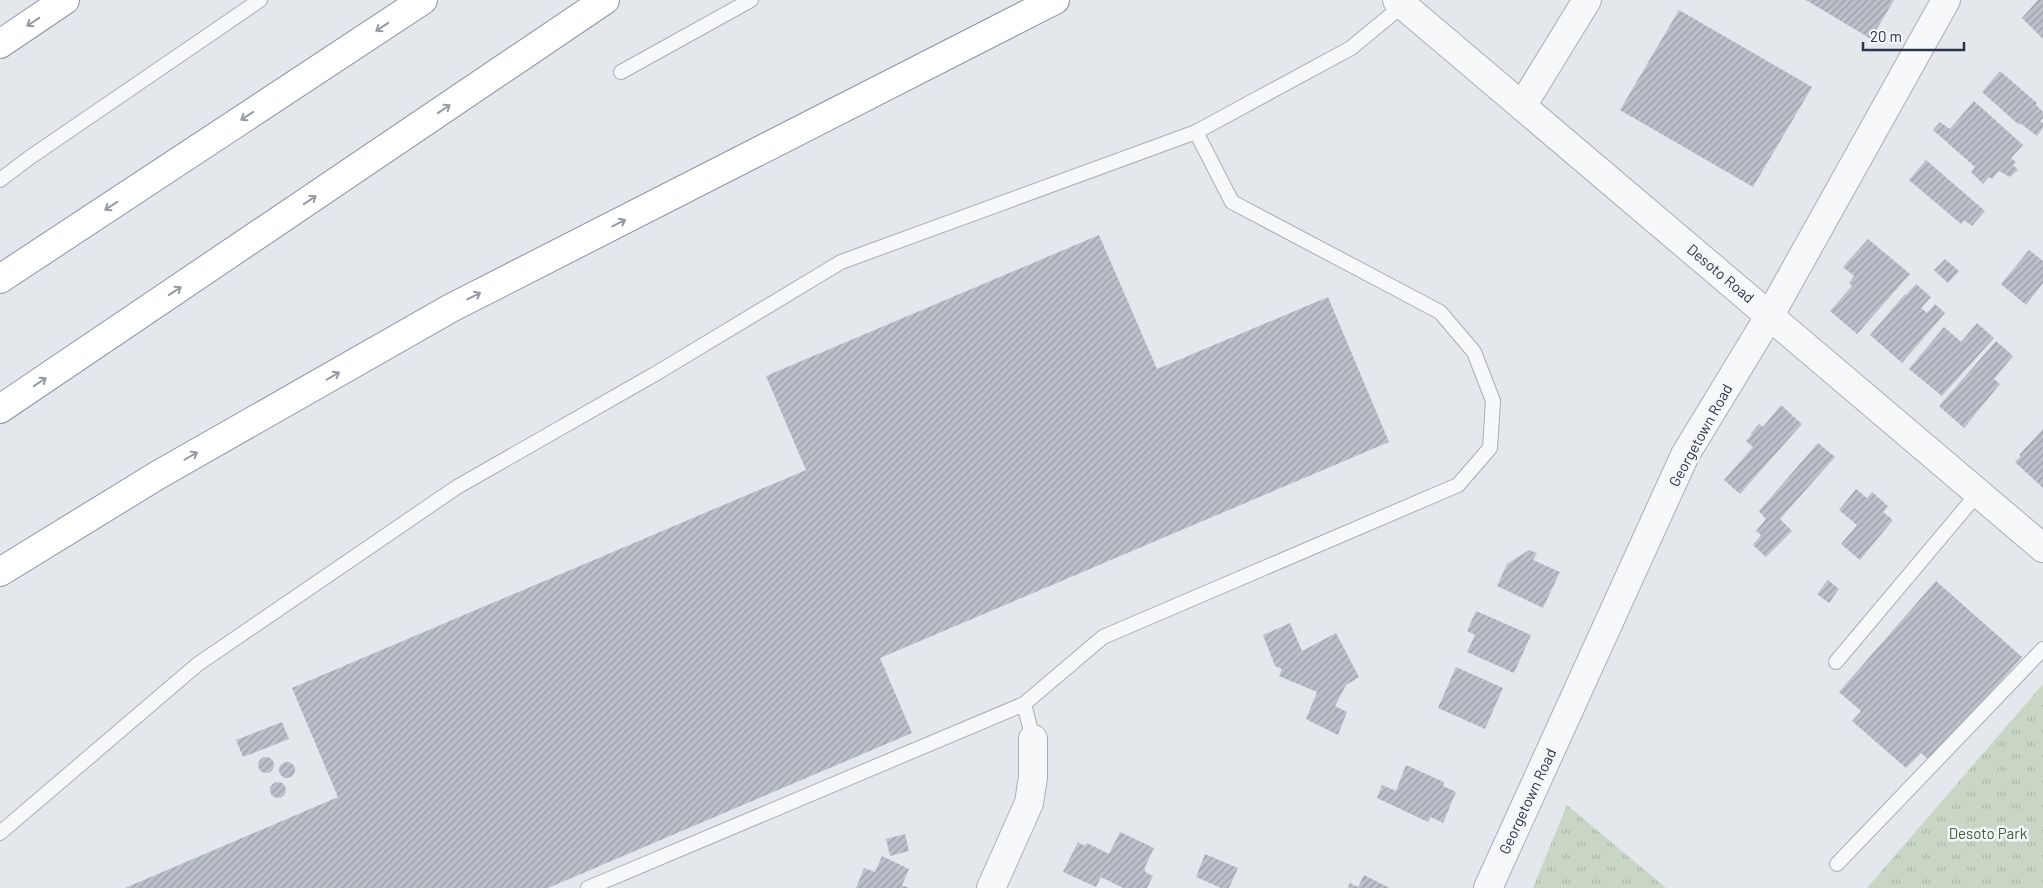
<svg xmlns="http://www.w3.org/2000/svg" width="2043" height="888" font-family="Barlow,sans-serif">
  <defs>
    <pattern id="park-tufts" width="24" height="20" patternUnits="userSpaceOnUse" patternTransform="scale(1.25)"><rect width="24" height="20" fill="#c9d6c5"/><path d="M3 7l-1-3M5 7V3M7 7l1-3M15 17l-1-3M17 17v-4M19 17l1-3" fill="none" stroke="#adb8ab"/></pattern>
    <pattern id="building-hatch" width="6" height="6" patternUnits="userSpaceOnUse" patternTransform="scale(1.25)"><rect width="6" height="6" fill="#bbc0ca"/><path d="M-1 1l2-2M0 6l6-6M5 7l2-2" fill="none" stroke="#989da6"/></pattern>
  </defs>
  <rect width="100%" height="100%" fill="#e4e7ec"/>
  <path fill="url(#park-tufts)" d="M2043,684V888H1867Z
    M1567,805L1666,888H1533Z"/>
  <path fill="url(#building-hatch)" d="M1806,0H1894L1871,39Z
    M2038,0H2043V39L2022,18Z
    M1679,10L1812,87L1753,187L1620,110Z
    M2000,71L2037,103L2036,105L2043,112V118L2040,121L2043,123V128L2037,136L2020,123L2019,125L1982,92Z
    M1974,101L2023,145L2011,158L2016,162L2013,165L2018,170L2010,177L1999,171L1992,179L1989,177L1983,184L1971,172L1975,167L1933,130L1940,122L1950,129Z
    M1926,160L1985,211L1972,226L1964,220L1961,224L1909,180Z
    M1099,235L1157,369L1328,297L1389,442L880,658L912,733L548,888H125L338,797L292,688L806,470L766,376Z
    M1868,239L1910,274L1857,334L1830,311L1852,286L1849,283L1854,276L1843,267Z
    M2029,250L2043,261V283L2026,305L2001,284Z
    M1945,259L1959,271L1948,283L1934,270Z
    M1916,284L1931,297L1921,308L1927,313L1935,304L1945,313L1902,363L1870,335L1905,294L1906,295Z
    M1977,323L1994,338L1942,396L1909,369L1944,327L1961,342Z
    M1996,341L2013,356L1994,379L2000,384L1964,428L1939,406Z
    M1781,405L1802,424L1740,494L1724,480L1753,447L1746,441L1752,434L1751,433L1759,424L1763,427Z
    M2043,429V488L2015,462L2021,456L2019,455Z
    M1818,443L1835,457L1780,519L1792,531L1766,557L1753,545L1761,535L1756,531L1766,519L1759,511Z
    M1856,489L1867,498L1872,492L1888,506L1883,512L1893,520L1860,560L1841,544L1857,525L1839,510Z
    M1529,550L1537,553L1533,560L1560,572L1543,608L1497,586L1507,564Z
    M1828,580L1839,589L1829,603L1817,594Z
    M1936,581L2022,657L1930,761L1921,753L1906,768L1852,721L1861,711L1839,692Z
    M1476,611L1531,635L1514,673L1467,652L1475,635L1467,631Z
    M1290,623L1302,651L1336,633L1359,677L1346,685L1335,706L1347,712L1338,735L1306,719L1317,692L1279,676L1282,669L1275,666L1263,635Z
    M1456,667L1503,688L1485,729L1438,708Z
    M282,722L289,739L243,757L236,740Z
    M258 765a8 8 0 1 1 16 0a8 8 0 1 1-16 0Z
    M279 770a8 8 0 1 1 16 0a8 8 0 1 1-16 0Z
    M1406,765L1444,782L1443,786L1456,792L1443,823L1431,817L1428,822L1377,798L1382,785L1396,791Z
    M270 790a8 8 0 1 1 16 0a8 8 0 1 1-16 0Z
    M1120,832L1154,848L1144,869L1146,870L1145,872L1153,876L1147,888H1123L1101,877L1096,887L1063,872L1078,842L1085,846L1087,843L1109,854Z
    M905,834L909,851L890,856L886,839Z
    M1205,854L1238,868L1229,888H1221L1196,877Z
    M882,856L909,869L902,885L909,888H856L864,868L875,872Z
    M1364,875L1390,888H1348L1350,883L1358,887Z"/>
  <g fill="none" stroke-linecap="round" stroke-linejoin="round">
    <g stroke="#a9aeb7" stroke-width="16">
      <path id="service" d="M621,72L751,0
        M0,180L29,158L260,0
        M1836,662L1978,493
        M1024,704L1033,739
        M0,833L198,664L457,487L655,374L841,262L1196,132L1351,48L1403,5
        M1837,864L2043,649
        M588,888L1024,704L1103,637L1458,485L1490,448L1493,401L1474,352L1440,312L1232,202L1196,132"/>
    </g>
    <g stroke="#a9aeb7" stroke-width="30">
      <path id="minor" d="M1522,106L1587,0
        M1770,315L1946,0
        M991,888L1029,803L1033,777V739"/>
    </g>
    <g stroke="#a9aeb7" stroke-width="30">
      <path id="tertiary" d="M1397,0L2043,548
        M1488,888L1685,455L1770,315"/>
    </g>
    <g stroke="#8b94a3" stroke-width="30">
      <path id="motorway" d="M0,44L65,0
        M0,279L423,0
        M0,409L605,0
        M0,572L158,475L451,308L1055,0"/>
    </g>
    <use href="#service" stroke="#f7f8fa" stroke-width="14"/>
    <use href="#minor" stroke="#f7f8fa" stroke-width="28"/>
    <use href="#tertiary" stroke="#f7f8fa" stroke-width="28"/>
    <use href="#motorway" stroke="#fff" stroke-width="28"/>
  </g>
  <defs><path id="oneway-shaft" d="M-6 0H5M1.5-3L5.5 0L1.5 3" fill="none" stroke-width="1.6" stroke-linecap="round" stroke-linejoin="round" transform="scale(1.25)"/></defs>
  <g stroke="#959aa2">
    <use href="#oneway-shaft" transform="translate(33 22) rotate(146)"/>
    <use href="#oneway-shaft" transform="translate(382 27) rotate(147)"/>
    <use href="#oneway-shaft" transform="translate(444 109) rotate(-34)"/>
    <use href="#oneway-shaft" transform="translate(247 116) rotate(147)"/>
    <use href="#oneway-shaft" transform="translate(310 200) rotate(-34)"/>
    <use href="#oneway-shaft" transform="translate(111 206) rotate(147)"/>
    <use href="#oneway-shaft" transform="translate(619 223) rotate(-27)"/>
    <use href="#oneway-shaft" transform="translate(175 291) rotate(-34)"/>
    <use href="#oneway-shaft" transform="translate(474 296) rotate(-27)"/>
    <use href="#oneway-shaft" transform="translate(333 376) rotate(-30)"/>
    <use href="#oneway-shaft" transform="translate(40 382) rotate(-34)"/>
    <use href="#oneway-shaft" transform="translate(191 456) rotate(-30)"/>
  </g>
  <g text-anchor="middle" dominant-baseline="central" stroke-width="5" stroke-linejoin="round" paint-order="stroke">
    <g font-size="15" fill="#2b3445" stroke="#f4f6f9">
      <text transform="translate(1721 273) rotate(40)">Desoto Road</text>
      <text transform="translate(1700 435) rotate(-61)">Georgetown Road</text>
      <text transform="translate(1527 801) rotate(-65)">Georgetown Road</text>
    </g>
    <g font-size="15" fill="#3f6138" stroke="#f4f6f9">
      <text x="1988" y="833">Desoto Park</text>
    </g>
  </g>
  <path d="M1863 42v8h101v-8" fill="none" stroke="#2b3445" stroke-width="2.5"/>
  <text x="1870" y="42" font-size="15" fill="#2b3445" stroke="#f4f6f9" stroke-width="4" paint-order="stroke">20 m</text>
</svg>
